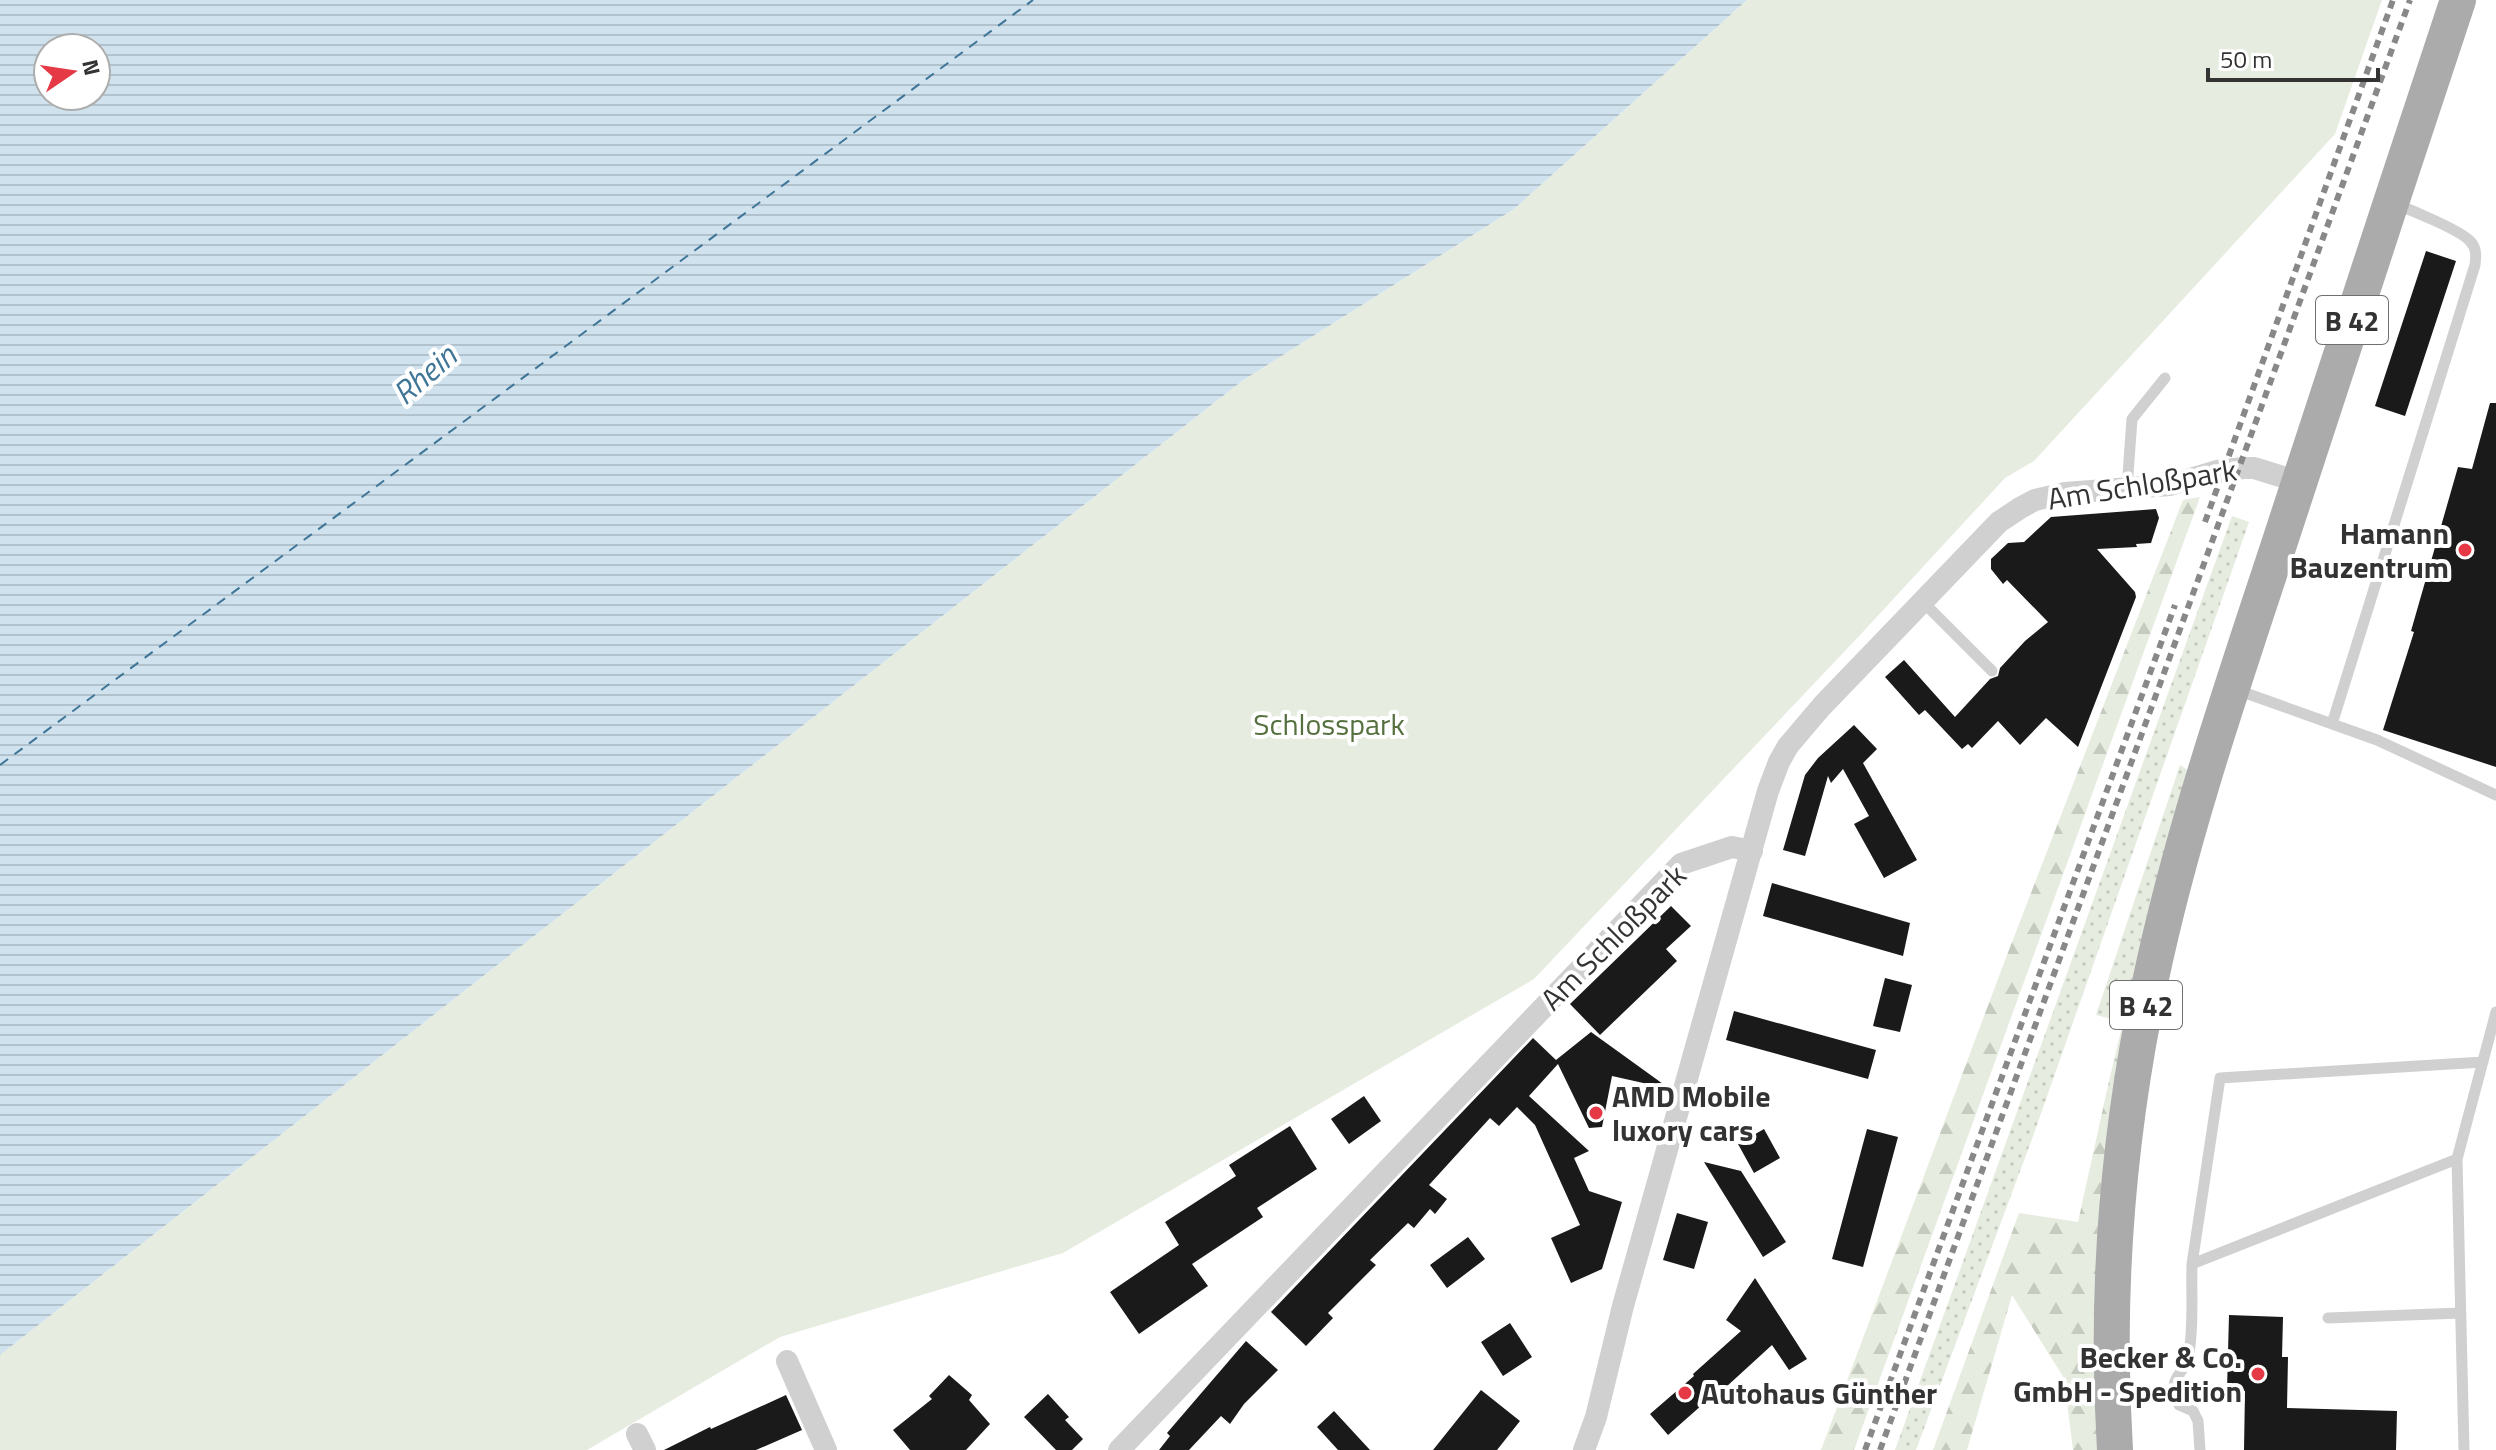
<svg xmlns="http://www.w3.org/2000/svg" width="2496" height="1450" font-family="'Titillium Web',sans-serif">
  <defs>
    <pattern id="grass-dots" width="8" height="8" patternUnits="userSpaceOnUse" patternTransform="scale(2)"><rect width="8" height="8" fill="#e6ecdf"/><path d="M2 2h.1M6 6h.1" fill="none" stroke="#c6cbc0" stroke-width="1.8" stroke-linecap="round"/></pattern>
    <pattern id="forest-firs" width="22" height="20" patternUnits="userSpaceOnUse" patternTransform="scale(2)"><rect width="22" height="20" fill="#e6ecdf"/><path d="M5 1l3.5 6h-7zM16 11l3.5 6h-7z" fill="#c6cbc0"/></pattern>
    <pattern id="water-rules" width="6" height="5" patternUnits="userSpaceOnUse" patternTransform="scale(2)"><rect width="6" height="5" fill="#cfe2ee"/><path d="M0 2.5h6" fill="none" stroke="#b2c2cd"/></pattern>
  </defs>
  <rect width="100%" height="100%" fill="#fff"/>
  <path fill="url(#grass-dots)" d="M2232,516L2249,522L2032,1139L1916,1450H1895Z
    M2180,765L2189,771L2119,1095L2107,1090L2123,1022L2096,1015Z"/>
  <path fill="url(#forest-firs)" d="M2200,497L1854,1450H1821L2007,955L2183,500Z
    M2107,1090L2119,1095L2104,1450H2073L2064,1378L2012,1295L1967,1450H1933L2019,1213L2078,1222Z"/>
  <path fill="#e6ecdf" d="M1747,0H2382L2335,134L2034,461L2005,478L1861,634L1534,979L1063,1253L780,1337L587,1450H0V1355L1242,381L1514,209Z"/>
  <path fill="url(#water-rules)" fill-rule="evenodd" d="M0,0H1747L1514,209L1242,381L0,1355ZM48,48H96V96H48Z"/>
  <g fill="none" stroke-linecap="round" stroke-linejoin="round">
    <path stroke="#3f7597" stroke-width="2" stroke-dasharray="10 8" stroke-linecap="butt" d="M0,765L1033,0"/>
  </g>
  <path fill="#1a1a1a" d="M2426,251L2456,261L2405,416L2375,406Z
    M2490,403H2496V767L2383,730L2414,632L2411,631L2458,467L2472,469Z
    M2156,509L2159,518L2151,543L2136,544L2137,547L2097,549L2135,592L2136,597L2078,747L2046,718L2020,745L1998,721L1972,748L1968,744L1962,749L1925,710L1919,715L1885,677L1904,660L1955,717L1990,679L1998,676L2000,668L2025,641L2048,622L2007,580L2003,584L1991,569V559L2008,543L2024,542L2051,517Z
    M1854,725L1877,749L1863,763L1917,860L1884,878L1854,824L1869,816L1843,769L1831,783L1828,776L1805,856L1783,850L1805,775L1818,758Z
    M1772,883L1910,923L1903,956L1763,916Z
    M1671,906L1691,926L1666,949L1677,961L1600,1035L1570,1004Z
    M1885,978L1912,985L1900,1032L1873,1026Z
    M1734,1011L1876,1050L1868,1079L1726,1040Z
    M1591,1032L1670,1089L1612,1076L1602,1127L1589,1128L1558,1064L1529,1096L1589,1151L1574,1158L1589,1191L1622,1202L1602,1269L1571,1283L1551,1238L1580,1225L1535,1125L1517,1107L1499,1126L1490,1118L1429,1185L1447,1199L1435,1214L1430,1209L1414,1228L1408,1223L1370,1260L1376,1265L1328,1313L1333,1318L1306,1346L1271,1312L1533,1038L1556,1060Z
    M1364,1096L1381,1121L1349,1144L1331,1119Z
    M1290,1126L1317,1169L1257,1208L1263,1217L1192,1264L1208,1286L1139,1334L1110,1292L1179,1245L1165,1222L1236,1176L1229,1165Z
    M1764,1129L1780,1158L1754,1173L1738,1144Z
    M1867,1129L1898,1137L1863,1267L1832,1259Z
    M1704,1162L1741,1171L1786,1242L1763,1257Z
    M1677,1213L1708,1222L1694,1269L1663,1260Z
    M1468,1237L1485,1259L1447,1288L1430,1265Z
    M1755,1278L1807,1359L1789,1370L1772,1345L1714,1398L1711,1397L1668,1435L1650,1414L1694,1376L1693,1374L1741,1331L1726,1320Z
    M2229,1315L2283,1317L2282,1357H2288L2287,1408L2397,1411L2396,1450H2244L2245,1391L2227,1390Z
    M1510,1323L1532,1357L1503,1376L1481,1342Z
    M1246,1341L1278,1370L1244,1404L1230,1424L1221,1416L1189,1450H1159L1170,1436L1167,1433Z
    M949,1375L972,1395L969,1400L990,1424L966,1450H910L893,1430L932,1399L929,1396Z
    M1481,1390L1520,1421L1497,1450H1433Z
    M1048,1394L1069,1417L1065,1420L1083,1439L1072,1450H1056L1024,1417Z
    M786,1395L802,1430L756,1450H664L710,1427L711,1429Z
    M1334,1411L1370,1450H1338L1317,1427Z"/>
  <g fill="none" stroke-linecap="round" stroke-linejoin="round">
    <path stroke="#d0d0d0" stroke-width="11" d="M2127,488L2132,419L2165,378
      M1922,601L1992,671
      M2237,690L2377,740L2496,795
      M2332,724L2475,265C2476,257 2477,248 2470,241C2460,230 2411,210 2395,204
      M2192,1264L2220,1078L2483,1062
      M2328,1318L2461,1313
      M2200,1450L2198,1421L2193,1411L2179,1405C2165,1373 2185,1379 2189,1353C2194,1324 2191,1293 2192,1264L2457,1159
      M2464,1450L2457,1159L2496,1012"/>
    <path stroke="#d0d0d0" stroke-width="22" d="M787,1361L826,1450
      M637,1434L645,1450
      M1119,1450L1681,864L1732,847L1752,851
      M1584,1450L1596,1417L1623,1306L1768,791L1779,762L1788,746L1822,706L1999,522L2020,508L2035,500L2065,493L2170,485L2217,471L2244,468H2254L2299,482"/>
    <path stroke="#ababab" stroke-width="36" d="M2115,1450C2105,1292 2118,1133 2151,978C2184,823 2237,673 2286,523C2343,349 2400,174 2458,0"/>
    <path stroke="#888" stroke-width="6" stroke-dasharray="8 6" stroke-linecap="butt" d="M2205,522L2393,0
      M1865,1450L2175,605
      M1880,1450L2410,0"/>
  </g>
  <g fill="#e63946" stroke="#fff" stroke-width="3">
    <circle cx="2465" cy="550" r="8"/>
    <circle cx="1596" cy="1113" r="8"/>
    <circle cx="2258" cy="1374" r="8"/>
    <circle cx="1685" cy="1393" r="8"/>
  </g>
  <g text-anchor="middle" dominant-baseline="central" stroke-width="8" stroke-linejoin="round" paint-order="stroke">
    <g fill="#fff" stroke="#707070" stroke-width="2">
      <rect x="2316" y="296" width="72" height="48" rx="6"/>
      <rect x="2110" y="981" width="72" height="48" rx="6"/>
    </g>
    <g font-size="28" font-weight="bold" fill="#333">
      <text x="2352" y="320">B 42</text>
      <text x="2146" y="1005">B 42</text>
    </g>
    <g font-size="30" fill="#333" stroke="#fff">
      <text transform="translate(2142 484) rotate(-9)">Am Schloßpark</text>
      <text transform="translate(1613 937) rotate(-45)">Am Schloßpark</text>
    </g>
    <g font-size="30" font-weight="bold" fill="#333" stroke="#fff" text-anchor="end">
      <text x="2449" y="533">Hamann<tspan x="2449" dy="34">Bauzentrum</tspan></text>
      <text x="1612" y="1096" text-anchor="start">AMD Mobile<tspan x="1612" dy="34">luxory cars</tspan></text>
      <text x="2242" y="1357">Becker &amp; Co.<tspan x="2242" dy="34">GmbH - Spedition</tspan></text>
      <text x="1701" y="1393" text-anchor="start">Autohaus Günther</text>
    </g>
    <g font-size="30" fill="#56703f" stroke="#fff">
      <text x="1329" y="724">Schlosspark</text>
    </g>
    <g font-size="32" font-style="italic" fill="#3f7597" stroke="#fff">
      <text transform="translate(424 374) rotate(-41)">Rhein</text>
    </g>
  </g>
  <g transform="translate(72 72) rotate(77)"><circle r="38" fill="#ffffff" stroke="#adadad" stroke-width="2"/>
  <path d="M0-6L14 30L0 20L-14 30Z" fill="#e63946"/>
  <text y="-12" font-size="22" font-weight="bold" text-anchor="middle" fill="#333333">N</text>
  </g>
  <path d="M2208 68v12h170v-12" fill="none" stroke="#333333" stroke-width="4"/>
  <text x="2220" y="68" font-size="24" fill="#333333" stroke="#ffffff" stroke-width="6" paint-order="stroke">50 m</text>
</svg>
